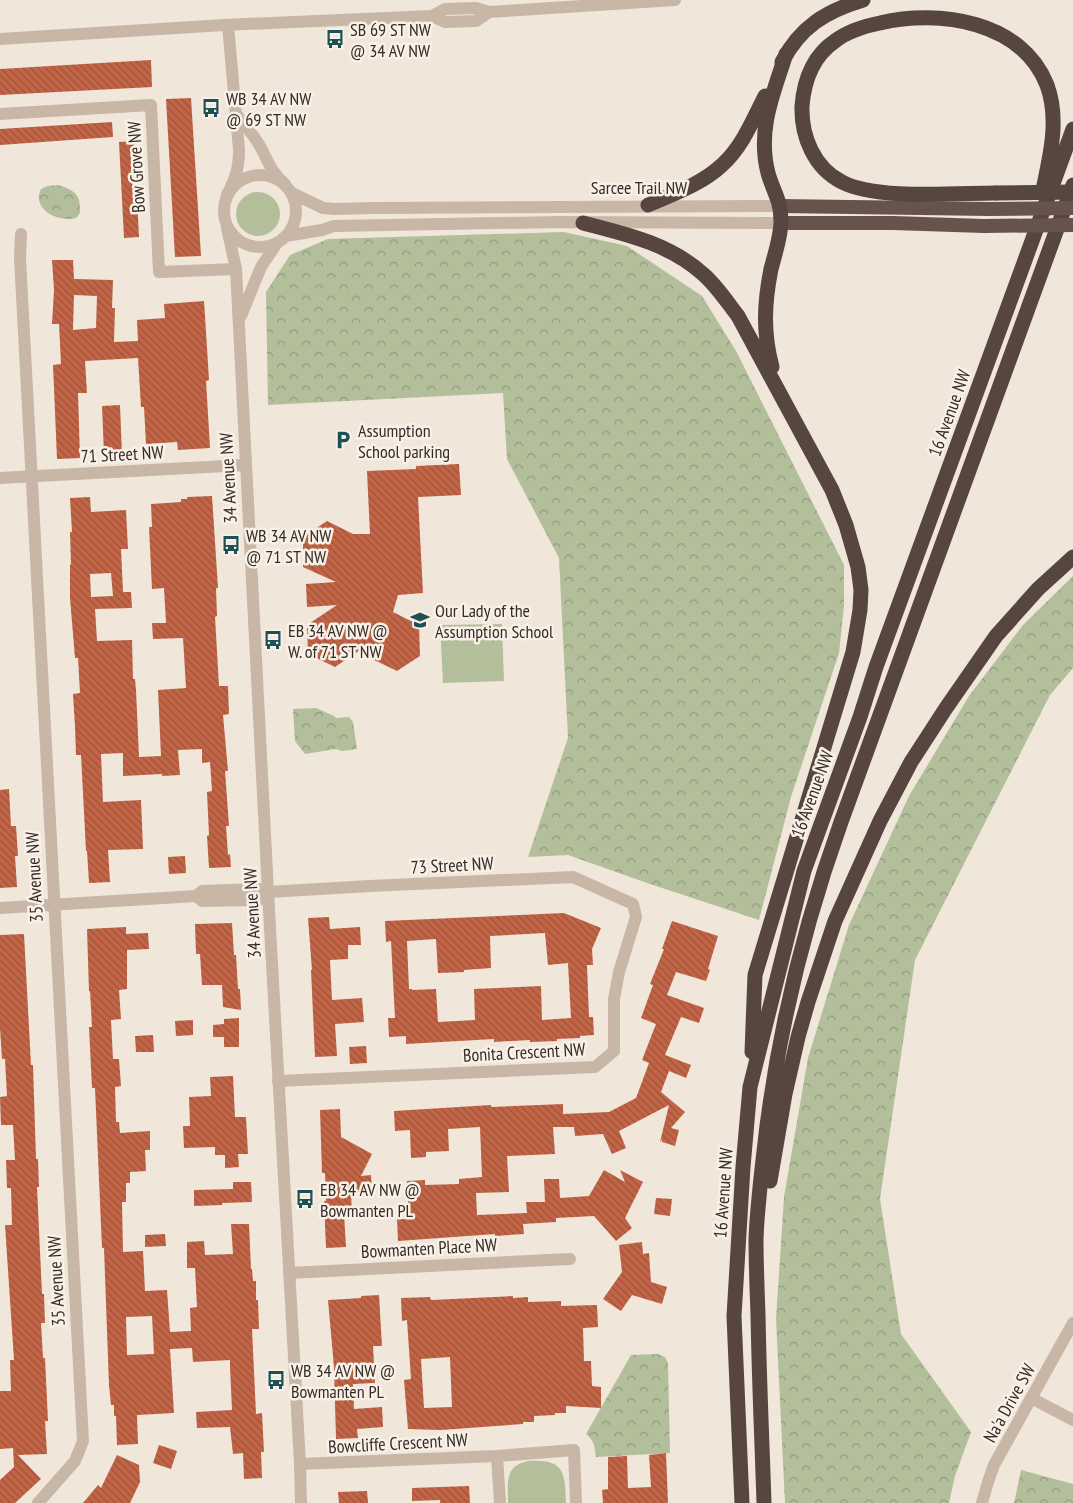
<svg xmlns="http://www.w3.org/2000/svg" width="1073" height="1503" font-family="'PT Sans Narrow',sans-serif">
  <defs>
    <pattern id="park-crowns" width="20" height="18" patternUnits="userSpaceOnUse" patternTransform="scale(1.25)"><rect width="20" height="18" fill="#b3bf9b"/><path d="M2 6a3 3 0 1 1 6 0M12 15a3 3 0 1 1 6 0" fill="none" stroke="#929b7e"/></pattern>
    <pattern id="building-back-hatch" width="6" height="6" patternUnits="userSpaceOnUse" patternTransform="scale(1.25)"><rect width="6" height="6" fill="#c26547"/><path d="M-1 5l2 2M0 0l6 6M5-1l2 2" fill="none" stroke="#9e533b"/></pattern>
  </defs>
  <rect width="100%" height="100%" fill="#f1e6da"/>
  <path fill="#b3bf9b" d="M236 214a22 22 0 1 1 44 0a22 22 0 1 1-44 0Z
    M502,624L504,681L443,683L440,625Z
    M528,1461C564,1459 565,1471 566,1503H508C508,1483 504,1466 528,1461Z"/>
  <path fill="url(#park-crowns)" d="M58,185C75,190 81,195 80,213L76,218C59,223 31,210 41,189L47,186Z
    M564,232L627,246L702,296L736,351L844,565V606L839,653L791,797L759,920L650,884L568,855L528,857L568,738L559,558L507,459L503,393L268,405L266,292L290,255L328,239Z
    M1073,576V668L1050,695L915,960L880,1199L901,1334L971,1432L955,1476L949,1503H785L776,1319L784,1197L808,1058L849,925L909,796L969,696L1023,625Z
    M316,708L334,716L336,718L349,717L353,722L357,749L342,751L336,749L305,754L295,741L293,709Z
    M658,1354L665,1357L668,1363L670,1453L596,1457C595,1448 594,1440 586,1434L631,1355Z
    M1021,1470L1073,1484V1503H1014Z"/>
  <path fill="url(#building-back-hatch)" fill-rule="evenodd" d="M151,60L152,87L0,95V69Z
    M191,98L201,256L175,257L166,99Z
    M112,122L113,137L0,145V129Z
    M134,141L139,237L124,238L119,142Z
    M52,260H73L74,279L113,280L112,308H115L114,342L138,341L137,320L165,318L164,304L204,301L207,348L209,380L206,381L210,448L178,450L177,442L146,444L144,407H141L138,358L85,361L87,393H78L80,458L57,459L53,365L61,364L59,324H52L54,290ZM74,295L97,296L96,328L73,330Z
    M120,405L122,455H104L102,406Z
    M459,464L461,495L418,497L423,593L398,595L393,612L419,625L420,656L397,671L370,658L369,644L335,667L308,654L307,625L337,605L307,607L306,584L336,582L303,567V537L327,521L353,534H370L367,471L416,469V466Z
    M212,496L218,588H216L217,616L215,617L219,686H228L229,714L223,715L228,771H225L229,826H226L228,855L230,854L231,867L209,868L207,836L209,835L207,792L212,791L210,762L202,763V749L178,750L180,775L162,776V774L123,776V753L101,754L103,802L141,800L143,849L108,850L110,882L89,883L87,851H86L81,755H76L75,726L73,694L80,693L78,658H75L70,598V565L71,564L70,532H72L70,498L90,497L91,512L126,510L128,549H121L123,592H131L132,608L95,609L97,641L132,640L133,679H135L136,690L139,757L161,756L158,690L186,688L183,638L153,639L152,623H166L164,588L152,589L149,527H152L151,504L181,502V499H187V497ZM111,573L113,596L91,597L90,574Z
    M9,789L11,826H16L18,856H15L17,887L0,888V790Z
    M185,856L186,873L169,874L168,857Z
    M564,913L601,928L592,949L593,965H587L589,1017H593L594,1035L580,1036V1038L557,1039V1041L530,1042V1040L494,1042V1039L406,1044V1036L389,1037L388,1018H395L391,941L386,942L385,921ZM545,933L548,965L568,963L571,1018L542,1020L541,986L474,989L475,1020L438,1022L436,989L412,990V989H409L407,941L436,939L438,973L464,972V970L491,968L490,936Z
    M329,917L330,929L360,927L361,945H348V959L330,960L332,1000L362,998L364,1022L335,1024L337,1056L315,1057L311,970H312L308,918Z
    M672,921L718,936L708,969L710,970L706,981L676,972L667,995L704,1008L699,1023L681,1017L665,1055L691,1065L686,1078L669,1071L661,1092L685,1112L671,1128L679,1130L675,1146L662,1142V1139L660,1142L669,1105L619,1131L626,1148L612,1154L603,1134L575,1136L574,1127H553L555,1154L507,1156L509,1192L476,1193L477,1215L527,1213L526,1202H545L544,1179H559L560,1198L589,1196L604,1170L625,1182L620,1170L643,1182L625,1218L632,1228L616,1241L594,1216L556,1218V1222L523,1224L524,1234L495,1236V1234L398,1241L397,1219H409L407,1181L425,1180V1185L459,1184V1179L482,1177L480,1127L448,1129L449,1151L426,1152V1157L411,1158L410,1130L395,1131L394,1111L491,1105V1107L563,1104V1114L609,1112L636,1098L649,1063L642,1060L656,1024L641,1018L653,985L650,984L664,949H662Z
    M232,923L234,955H236L238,989H240L241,1010L223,1007L222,985H202L200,954H196L195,924Z
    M126,927V934L148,933L149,949L127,950V989L119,990L121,1019L111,1020L113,1059H119L121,1086L115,1087L116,1122H119L120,1133L150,1131V1150H145L146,1171L130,1172V1183H126V1202H122L123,1252L143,1251L145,1291L167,1290L170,1332L191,1331L190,1308L197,1307L195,1268H187V1242L204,1241L205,1255L233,1254L231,1224H249L251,1269H252L253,1281H256V1300H258L259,1329H252L256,1414L262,1413L264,1452H261L262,1478L244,1479L243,1453L233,1454L230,1427L197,1428L196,1412L232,1410L230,1367V1360L193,1362L192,1348L170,1349L174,1413L137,1415L138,1444L117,1445L116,1416H114V1405H111L109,1385L104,1248H102L95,1088H92L89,1027H92L90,991H89L87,929ZM152,1316L154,1354L127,1355L126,1317Z
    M24,934L31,1065H33L36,1159H38L39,1187H37L42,1294H44L45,1323H41L43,1358H45L48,1421H45L47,1454L18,1455L41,1479L15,1503H0V1480L14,1467L13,1448L0,1449V1391H11L10,1360H14L5,1225H12L11,1188H7L6,1160H15L13,1125H1L0,1097L7,1096L5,1059H2L0,1028V935Z
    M239,1018V1047H224V1037H213V1025L224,1024V1019Z
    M193,1020V1035L176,1036L175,1021Z
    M153,1035L154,1052H136L135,1036Z
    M366,1046L367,1063L350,1064L349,1047Z
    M233,1076L235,1117H246L248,1154H238L239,1167L225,1168V1155H215V1147L184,1148L183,1126H190L189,1097L211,1096L210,1077Z
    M340,1109L341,1137L372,1154L361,1176L371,1175L372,1192L351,1193L352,1213L344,1214L346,1247L326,1248L324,1201H326L325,1173H322L320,1110Z
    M233,1182H251L252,1202L222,1203V1205L194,1206V1190L233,1189Z
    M656,1198L672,1199L670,1216L654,1214Z
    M165,1234L166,1246L145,1247V1235Z
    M642,1242L643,1254L649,1253L651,1282L667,1287L662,1304L632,1295L621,1311L603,1299L622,1272L619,1245Z
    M379,1295L382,1346H373L375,1383L353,1384L354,1409L382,1407L383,1427L357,1429L358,1438L336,1439L334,1367L328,1300L361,1298V1296Z
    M513,1296V1298L528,1297V1302L561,1301V1306L597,1305L598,1327L583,1328L584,1361H591L592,1386L601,1387V1408L566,1406V1413H555V1415L534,1416V1422H523V1424L441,1430L408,1429L404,1380L411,1379L407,1320L402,1321L401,1298L430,1297L431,1300ZM450,1357L452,1407L424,1408L421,1359Z
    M159,1445L177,1451L171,1469L153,1463Z
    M666,1453L668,1503H603L602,1490L608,1489V1457L627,1456L628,1488L651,1487L649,1455Z
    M117,1455L139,1465L140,1482L130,1503H83L98,1485L101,1488Z
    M469,1486L470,1503H440V1500L412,1501V1488Z
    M367,1491L368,1503H339L338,1492Z"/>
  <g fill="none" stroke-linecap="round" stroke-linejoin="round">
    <path stroke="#c8b6a7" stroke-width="12" d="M432,16L445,22L476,21L489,12
      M0,39L224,25L432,16L445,9L476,8L489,12L675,0
      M0,114L151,105L159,272L236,269
      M237,115C245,126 255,136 261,148C269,163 271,172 285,184
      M227,195C235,179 239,169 239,150L228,25
      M21,234L20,258L83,1441L75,1461L38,1503
      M0,478L245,465
      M196,896L202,891L259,889L268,892L370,886L573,877L633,904L636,917L619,972L614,999V1051L595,1067L278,1081
      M0,908L196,896L202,901L259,900L268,892
      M289,1273L570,1259
      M1031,1398L1073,1420
      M497,1456L500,1503
      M300,1464L497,1456L574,1450L576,1503"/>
    <path stroke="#c8b6a7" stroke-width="12" d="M224 211a36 36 0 1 1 72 0a36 36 0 1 1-72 0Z
      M292,193L323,208L334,209L374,208L780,206
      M227,228L236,269L268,892L300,1464L301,1503
      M286,236L322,230L334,226L559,222L781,223
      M241,316L261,267L277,243
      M982,1503L988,1482L994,1465L1073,1323"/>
    <path stroke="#66544c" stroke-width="14" d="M780,206L990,209
      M781,223H893L984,226"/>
    <path stroke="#56463f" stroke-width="15" d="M782,62C800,27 826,11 863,0
      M996,193C957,193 875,200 842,182C814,168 801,136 802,106C804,81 813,56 835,41C848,31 865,26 880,23C939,9 1022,21 1047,85C1059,118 1051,152 1044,185
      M648,205C673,194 702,184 722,165C742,147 753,120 765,96
      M583,223C626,234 670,244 703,274C717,286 727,302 738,316L832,490L846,525L858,567L861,590L860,610L853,652L755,975L752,1052
      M772,367C763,333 764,304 771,269C775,254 781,236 781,221C781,200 773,191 768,173C757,130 773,94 786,54
      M770,1181L785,1094L798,1037L808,1002L835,921L880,821L911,762L946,708L996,636L1038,589L1073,557
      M742,1503L734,1316L743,1167L750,1087L804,871L860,717L876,667L1073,129
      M764,1503C762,1440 759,1377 758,1314C757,1289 756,1264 756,1239C757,1212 760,1186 763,1160C775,1044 802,931 841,822L1073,185"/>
    <path stroke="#66544c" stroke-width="14" d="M990,209L1073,208
      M984,226L1073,225"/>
    <path stroke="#56463f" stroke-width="15" d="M996,193L1073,192"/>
  </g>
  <defs>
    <g id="bus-bare" transform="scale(1.5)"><path d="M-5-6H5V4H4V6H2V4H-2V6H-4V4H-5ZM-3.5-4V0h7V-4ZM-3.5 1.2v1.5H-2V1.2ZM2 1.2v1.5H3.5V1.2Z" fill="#1e5155" stroke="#f9f0e7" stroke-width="2.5" paint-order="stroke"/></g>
    <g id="parking-bare" transform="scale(1.5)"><path d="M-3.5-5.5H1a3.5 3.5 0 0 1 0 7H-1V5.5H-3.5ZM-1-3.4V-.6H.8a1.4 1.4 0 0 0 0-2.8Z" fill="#1e5155" stroke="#f9f0e7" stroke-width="2.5" paint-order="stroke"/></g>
    <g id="school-bare" transform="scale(1.5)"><path d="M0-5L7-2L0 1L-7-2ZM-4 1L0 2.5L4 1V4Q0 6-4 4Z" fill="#1e5155" stroke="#f9f0e7" stroke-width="2.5" paint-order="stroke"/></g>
  </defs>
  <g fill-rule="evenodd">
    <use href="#bus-bare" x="335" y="39"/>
    <use href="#bus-bare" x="211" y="108"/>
    <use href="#parking-bare" x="343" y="440"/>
    <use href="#bus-bare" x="231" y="545"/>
    <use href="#school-bare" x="420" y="620"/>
    <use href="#bus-bare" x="273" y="640"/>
    <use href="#bus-bare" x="305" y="1199"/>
    <use href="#bus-bare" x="276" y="1380"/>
  </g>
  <g text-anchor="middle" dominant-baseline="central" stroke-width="5" stroke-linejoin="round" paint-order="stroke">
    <g font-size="18" fill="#352c27" stroke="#f9f0e7" text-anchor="start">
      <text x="350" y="29">SB 69 ST NW<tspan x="350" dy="21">@ 34 AV NW</tspan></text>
      <text x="226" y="98">WB 34 AV NW<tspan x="226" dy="21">@ 69 ST NW</tspan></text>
      <text x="358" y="430">Assumption<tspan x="358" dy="21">School parking</tspan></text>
      <text x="246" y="535">WB 34 AV NW<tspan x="246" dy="21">@ 71 ST NW</tspan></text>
      <text x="435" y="610">Our Lady of the<tspan x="435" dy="21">Assumption School</tspan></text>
      <text x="288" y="630">EB 34 AV NW @<tspan x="288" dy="21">W. of 71 ST NW</tspan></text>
      <text x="320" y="1189">EB 34 AV NW @<tspan x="320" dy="21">Bowmanten PL</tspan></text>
      <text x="291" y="1370">WB 34 AV NW @<tspan x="291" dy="21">Bowmanten PL</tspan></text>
    </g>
    <g font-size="18" fill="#352c27" stroke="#f9f0e7">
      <text transform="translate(136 167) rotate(-93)">Bow Grove NW</text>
      <text x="639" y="187">Sarcee Trail NW</text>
      <text transform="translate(949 413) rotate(-70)">16 Avenue NW</text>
      <text transform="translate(122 454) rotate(-3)">71 Street NW</text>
      <text transform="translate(228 478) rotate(-93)">34 Avenue NW</text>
      <text transform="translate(812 794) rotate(-70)">16 Avenue NW</text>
      <text transform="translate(452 865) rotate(-3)">73 Street NW</text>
      <text transform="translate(34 877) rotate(-93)">35 Avenue NW</text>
      <text transform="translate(252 913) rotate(-93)">34 Avenue NW</text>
      <text transform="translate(524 1052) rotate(-3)">Bonita Crescent NW</text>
      <text transform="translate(723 1193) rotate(-86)">16 Avenue NW</text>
      <text transform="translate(429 1248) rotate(-3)">Bowmanten Place NW</text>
      <text transform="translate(56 1281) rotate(-93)">35 Avenue NW</text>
      <text transform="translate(1009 1403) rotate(-61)">Na'a Drive SW</text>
      <text transform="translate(398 1443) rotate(-3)">Bowcliffe Crescent NW</text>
    </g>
  </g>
</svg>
